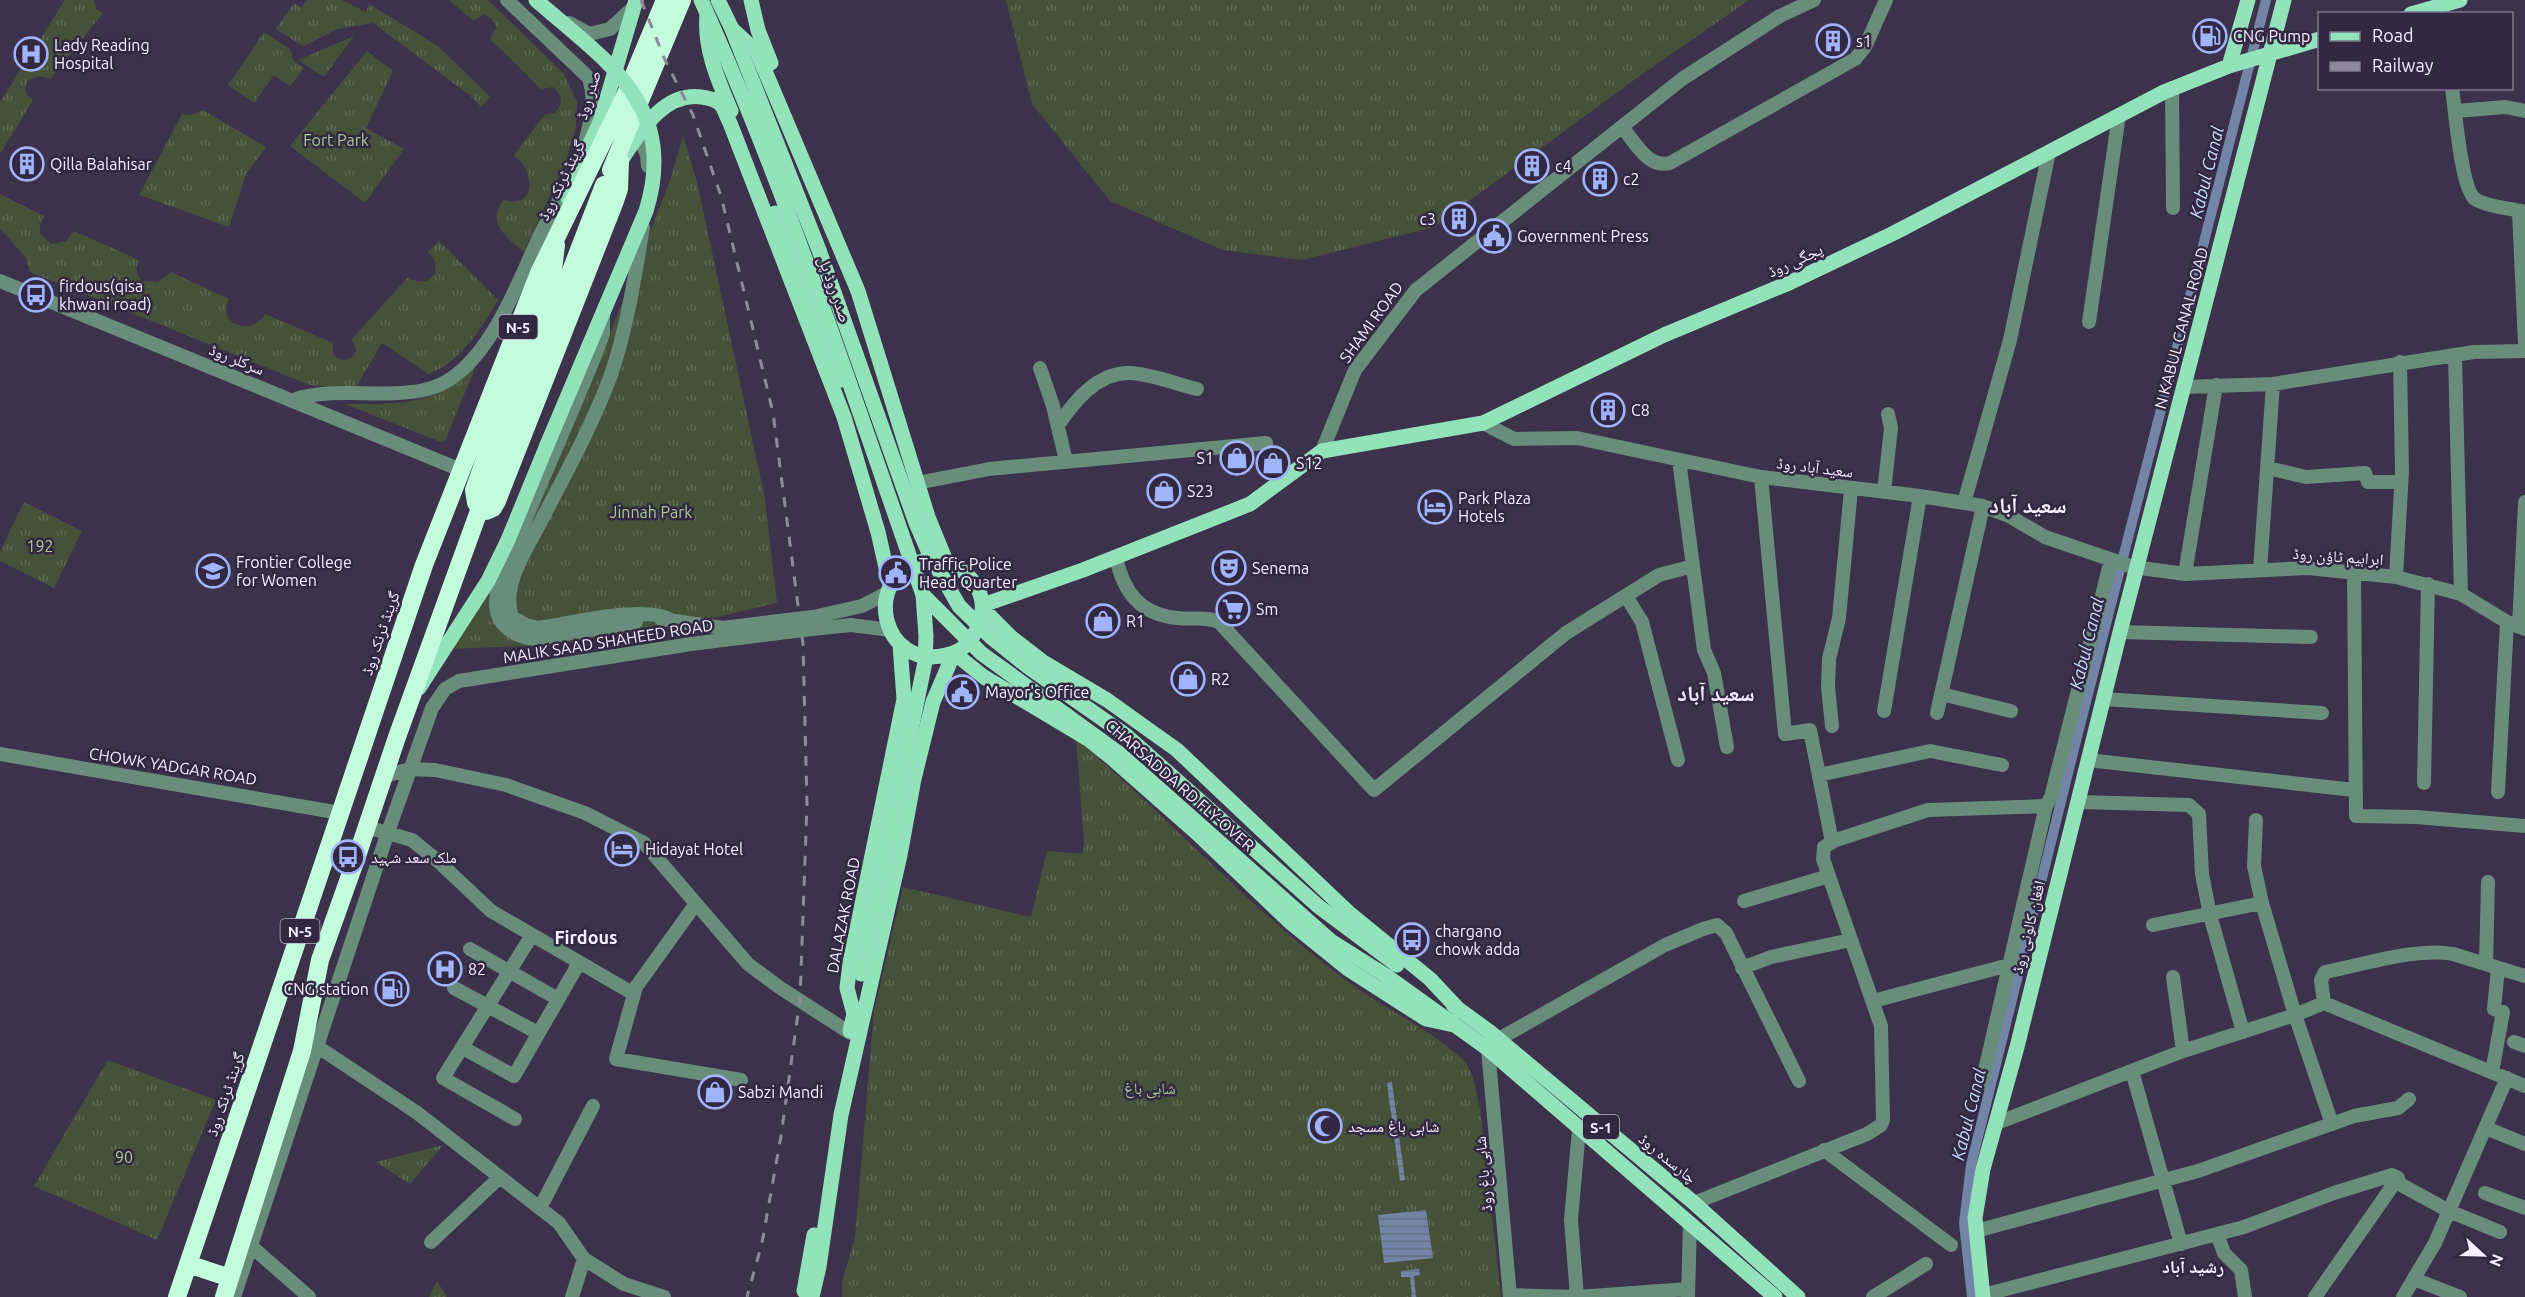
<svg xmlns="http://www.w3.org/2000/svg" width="2525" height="1297" font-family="Ubuntu,'Noto Naskh Arabic',sans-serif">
  <defs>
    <pattern id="grass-tufts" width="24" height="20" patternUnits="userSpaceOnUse" patternTransform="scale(1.5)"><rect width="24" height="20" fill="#455239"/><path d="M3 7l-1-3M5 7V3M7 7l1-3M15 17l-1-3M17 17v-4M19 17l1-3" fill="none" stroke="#606b57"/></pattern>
    <pattern id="water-rules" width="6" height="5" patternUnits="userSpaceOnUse" patternTransform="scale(1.5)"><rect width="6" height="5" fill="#7285a6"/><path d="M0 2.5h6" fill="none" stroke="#646f86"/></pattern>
  </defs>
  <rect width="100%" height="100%" fill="#3c324c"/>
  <path fill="url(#grass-tufts)" d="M65,0H94L96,9L103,13L50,79C29,71 16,89 33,100L0,154V102Z
    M307,0H342L366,12L369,4L438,46L490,97L481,107L472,97L373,23L337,29L304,46L301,45L276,29L294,3L301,8Z
    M449,0H488L564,74L577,102L576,127L565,163L524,252C506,237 487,224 503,200C538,209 535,172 514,155L545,114L555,113C564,103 563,95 553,87L541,89L490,39L496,28C495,20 491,17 483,15L473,21Z
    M1006,0H1749L1634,80L1434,227L1302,260L1223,250L1110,201L1032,104Z
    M264,32L290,49L293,60L304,68L290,86L274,75L254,103L228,85Z
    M354,36L324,77L298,60Z
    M367,51L393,71L366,128L404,149L365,203L290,146Z
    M203,110L266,147L246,174L229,227L139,195L182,114L191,115Z
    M683,135L697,182L765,499L777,603L717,617L551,645L450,649L590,384L670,181Z
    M0,194L44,216L40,225V233L51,244L66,241L74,231L139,260C135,268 136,273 142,281L158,282L171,272L229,299C216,325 252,337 265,314L333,343V355C341,361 346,361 354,356L356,349L352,339L408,277C429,292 446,268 428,252L439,241L498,300C483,327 459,364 428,374L382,343L355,389L310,385L30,272L26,258L0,228Z
    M474,366L475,368L445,441L441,442L345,404C396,404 437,407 474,366Z
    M24,502L82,531L54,588L0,561V552Z
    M1076,738C1168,817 1250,909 1347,981C1384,1009 1427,1027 1461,1058C1474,1069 1476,1092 1480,1108L1501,1297H842V1282L855,1237L874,1011L903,887L1031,917L1047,851L1083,854L1084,843Z
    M108,1060L216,1100L157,1240L34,1186Z
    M443,1145L410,1184L376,1162Z
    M437,1281L447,1297H429Z"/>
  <path fill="url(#water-rules)" d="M1392,1082L1405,1180L1400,1181L1387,1083Z
    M1426,1210L1433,1258L1384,1263L1378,1215Z
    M1419,1269L1420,1275L1414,1276L1416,1297H1412L1410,1277H1401V1271Z"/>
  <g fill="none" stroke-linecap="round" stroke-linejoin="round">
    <path stroke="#7285a6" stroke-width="10" d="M1972,1297L1964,1223L1971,1165L2076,741L2266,0"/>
    <path stroke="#688d7a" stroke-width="14" d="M507,0L589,78C597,103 590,122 584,147
      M569,23L589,34L610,29L634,7
      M2172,88L2173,208
      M2452,88C2455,108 2461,189 2475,199C2487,207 2510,208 2525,212
      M2456,111L2505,107L2525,111
      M1622,127C1635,142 1648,169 1670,163L1855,59L1865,47L1886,0
      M638,134L647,155L648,166
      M2519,211L2525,344
      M643,227C635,276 627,328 611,375C592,426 565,475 540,523C526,551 501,585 512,617L526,625L537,628C569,624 645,604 671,620
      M0,281L461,470
      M603,316V334L598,348C575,406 549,463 525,521C515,543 496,578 496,603C496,626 515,637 535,639L636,622
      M2089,322L2119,115
      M2455,356L2461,594
      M1040,368L1053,406L1066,461
      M2184,387L2273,384L2474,352L2525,351
      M293,400C334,386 380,399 424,390C486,378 517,282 542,231C550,215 560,199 569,184
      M1483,423L1514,439L1577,438L1761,477L1920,496L1983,506L2009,516L2045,537L2133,567L2185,574L2308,568L2396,577L2461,594L2507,622L2525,629
      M1058,425C1074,402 1097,372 1130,373C1152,374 1176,384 1197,389
      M1322,451L1355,370L1416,290L1682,79L1780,16L1814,0
      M1679,460L1704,650L1714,673L1727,747
      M2268,468L2306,477L2365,473L2368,482H2401
      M1761,477L1785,734L1810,730L1832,842
      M917,483L989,469L1266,443
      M1884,492L1891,428L1888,414
      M1964,503L2010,340L2049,152
      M1116,557C1123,591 1139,614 1177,618C1192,620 1205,616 1219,622L1374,790L1566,633L1659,575L1693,566
      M2260,570L2273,384
      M2354,572L2356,816L2416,817L2525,826
      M2185,574L2216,385
      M2396,577L2402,471L2400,362
      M1626,596L1642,622L1678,760
      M813,617L862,606L887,593
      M661,619L723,628L778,621
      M2519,627L2525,502
      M812,629L851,625L890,630
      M2120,632L2311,637
      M1941,694L2011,711
      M2103,699L2322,713
      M1884,711L1920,496
      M1937,713L1983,506
      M1832,726L1828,687L1829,659L1839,618L1851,489
      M0,754L340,813
      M2088,760L2354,790
      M388,775L410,769L435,770L506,785L585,813L644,843L748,964L779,987L850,1033
      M1819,775L1930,751L2002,765
      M2424,783L2428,584
      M2498,792L2507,622
      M2078,802L2189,805L2199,814L2202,874L2210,915L2243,1032
      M2256,820L2254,866L2262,903L2295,1015L2332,1124
      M370,828L412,840L439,862L491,911L634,994
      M1744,901L1829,876
      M695,905L636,987L616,1059L741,1080
      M2153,925L2262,903
      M470,949L558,999
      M2486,964L2488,882
      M1742,968L1771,957L1851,940
      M2173,977L2183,1051
      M454,988L538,1033
      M1873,1001L2009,965
      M2324,1003L2321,980L2325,972C2361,965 2418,947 2453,954L2525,976
      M1497,1040L1665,945L1703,929L1717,925L1726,933L1799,1081
      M2514,1042L2525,1046
      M318,1047L416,1112L559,1223L584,1259L624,1284L664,1297
      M463,1048L514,1076L579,963
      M1488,1049L1510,1297
      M2132,1071L2181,1244
      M2492,1072L2503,1012L2494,1009L2498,968
      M1982,1083L2046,806L2051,797L2111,560
      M515,1119L443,1078L532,935
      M1997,1123L2183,1051L2295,1015L2324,1003L2525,1086
      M2486,1128L2525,1144
      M1824,1150L1951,1245
      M2396,1182L2449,1211L2500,1232
      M2485,1193L2525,1208
      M1694,1203L1867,1134L1881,1125L1883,1120L1881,1026L1823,859L1824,847L1836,840L1928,810L2046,806
      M540,1208L593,1106
      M1976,1231L2198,1171L2354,1116L2398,1108L2409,1099
      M2217,1234L2224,1253L2241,1270L2245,1297
      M431,1242L499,1178
      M251,1246L309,1297
      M2414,1279L2460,1297
      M1510,1295L1577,1297L1688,1289
      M1983,1295L2244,1227L2334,1193L2392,1175L2398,1178L2315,1297
      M234,1297L388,832L432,708L445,689L459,681L691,644L779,633
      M572,1297L584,1259
      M1577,1297L1571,1220L1579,1129
      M1688,1297L1690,1223
      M1873,1297L1926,1264
      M2403,1297L2435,1243L2507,1078"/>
    <path stroke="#92e2ba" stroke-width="15" d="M751,0L758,30L771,63
      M2411,14L2460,0
      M707,15C704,49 718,80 731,111
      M732,29L757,52L858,291L928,517L946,561C979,577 994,604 972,638C966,647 956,653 946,655C882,671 860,577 923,561C930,559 939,561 946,561
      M2229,66L2248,0
      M620,162C639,134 662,92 701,97C708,98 717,99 722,106C725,111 727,117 730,123L844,417L878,532L890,585
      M568,198L578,169L600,122L636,0
      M775,213L816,310L838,381
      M983,605L1083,570L1250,504L1322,451L1483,423L1664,335L1789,283L1894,233L2164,92L2229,66L2320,39
      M983,609L1012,638L1043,662L1107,700L1177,750L1348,912L1430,979L1460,1011
      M419,688L488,581L508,540L547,445
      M1388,977L1488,1049L1775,1297
      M1453,1005L1490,1032L1694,1203L1798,1297
      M850,1031L854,1014L847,988L850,963L904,699L900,645
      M804,1291L814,1235
      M812,1297L819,1267L841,1115L900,855L914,779L933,702L954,653L984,677L1088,739L1113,759L1197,833L1291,923L1348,969L1426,1019L1454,1025
      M1983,1297L1975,1218L1983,1169L2017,1047L2120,632L2284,0"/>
    <path stroke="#c3fbdd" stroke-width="18" d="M611,170L682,0
      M556,245L553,270L474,490L476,503L486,511L493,508L497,501L615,201L619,189L620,161
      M188,1264L230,1278
      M177,1297L424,565L539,273L625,96L665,0
      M224,1297L302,1051L320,960L357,856"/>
    <path stroke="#90889e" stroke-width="3" stroke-dasharray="10 10" stroke-linecap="butt" d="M641,0L665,60L693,115L721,196L773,413L803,644L807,804L800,999L781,1136L762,1243L747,1297"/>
    <path stroke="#688d7a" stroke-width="14" d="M778,621L813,617
      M779,633L812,629"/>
    <path stroke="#92e2ba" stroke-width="15" d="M536,0C606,61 679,105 646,211L547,445
      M701,0C788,193 853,395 923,595L926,636L925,662L861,974
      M718,0L732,29L819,250L916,523L929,553L959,606L992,638L1027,666L1127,736L1318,906L1397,965
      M923,595L981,653L1120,754L1331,941L1388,977"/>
    <path stroke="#c3fbdd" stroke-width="18" d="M357,856L397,737L488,486L604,185"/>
  </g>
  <defs>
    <g id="fuel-ring" transform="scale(1.725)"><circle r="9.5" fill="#322841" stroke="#a0b3fd" stroke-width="1.5"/><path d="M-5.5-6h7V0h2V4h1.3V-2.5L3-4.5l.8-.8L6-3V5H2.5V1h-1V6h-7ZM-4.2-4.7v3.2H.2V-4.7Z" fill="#a0b3fd"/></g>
    <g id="building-ring" transform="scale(1.725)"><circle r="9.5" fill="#322841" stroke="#a0b3fd" stroke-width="1.5"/><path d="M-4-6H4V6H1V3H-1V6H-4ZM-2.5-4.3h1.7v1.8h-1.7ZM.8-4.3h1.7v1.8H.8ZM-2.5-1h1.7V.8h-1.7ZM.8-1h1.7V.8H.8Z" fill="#a0b3fd"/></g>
    <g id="hospital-ring" transform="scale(1.725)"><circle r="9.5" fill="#322841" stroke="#a0b3fd" stroke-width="1.5"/><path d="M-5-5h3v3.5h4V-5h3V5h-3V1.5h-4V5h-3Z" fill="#a0b3fd"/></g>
    <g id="civic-ring" transform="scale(1.725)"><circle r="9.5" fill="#322841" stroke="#a0b3fd" stroke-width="1.5"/><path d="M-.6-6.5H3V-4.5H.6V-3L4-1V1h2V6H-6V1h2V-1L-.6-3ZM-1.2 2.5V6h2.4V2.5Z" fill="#a0b3fd"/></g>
    <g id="bus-ring" transform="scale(1.725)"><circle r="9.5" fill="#322841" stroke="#a0b3fd" stroke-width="1.5"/><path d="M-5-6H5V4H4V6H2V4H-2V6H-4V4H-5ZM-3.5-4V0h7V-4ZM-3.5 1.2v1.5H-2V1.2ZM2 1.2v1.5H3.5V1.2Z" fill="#a0b3fd"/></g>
    <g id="shop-ring" transform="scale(1.725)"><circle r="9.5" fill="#322841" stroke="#a0b3fd" stroke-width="1.5"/><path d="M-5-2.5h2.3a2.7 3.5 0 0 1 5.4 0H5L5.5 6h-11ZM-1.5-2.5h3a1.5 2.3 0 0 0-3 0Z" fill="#a0b3fd"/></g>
    <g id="hotel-ring" transform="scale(1.725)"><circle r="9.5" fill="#322841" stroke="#a0b3fd" stroke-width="1.5"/><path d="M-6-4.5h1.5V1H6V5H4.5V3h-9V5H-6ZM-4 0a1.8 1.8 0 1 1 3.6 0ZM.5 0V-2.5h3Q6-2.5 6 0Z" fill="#a0b3fd"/></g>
    <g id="theatre-ring" transform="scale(1.725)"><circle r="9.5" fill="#322841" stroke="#a0b3fd" stroke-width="1.5"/><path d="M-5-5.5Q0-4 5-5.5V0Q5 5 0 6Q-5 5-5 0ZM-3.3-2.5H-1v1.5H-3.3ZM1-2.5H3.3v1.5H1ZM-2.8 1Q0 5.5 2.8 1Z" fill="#a0b3fd"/></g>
    <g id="university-ring" transform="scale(1.725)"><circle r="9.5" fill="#322841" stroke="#a0b3fd" stroke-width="1.5"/><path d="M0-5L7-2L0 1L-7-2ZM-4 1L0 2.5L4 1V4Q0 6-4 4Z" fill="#a0b3fd"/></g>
    <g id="supermarket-ring" transform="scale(1.725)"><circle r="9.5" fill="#322841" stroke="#a0b3fd" stroke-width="1.5"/><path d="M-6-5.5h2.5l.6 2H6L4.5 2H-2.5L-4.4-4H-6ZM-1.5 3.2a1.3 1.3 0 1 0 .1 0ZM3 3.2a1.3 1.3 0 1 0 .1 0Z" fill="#a0b3fd"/></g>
    <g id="mosque-ring" transform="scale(1.725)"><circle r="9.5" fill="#322841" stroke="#a0b3fd" stroke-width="1.5"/><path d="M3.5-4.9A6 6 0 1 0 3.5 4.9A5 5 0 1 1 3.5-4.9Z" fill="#a0b3fd"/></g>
  </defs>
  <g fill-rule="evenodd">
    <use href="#fuel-ring" x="2210" y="36"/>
    <use href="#building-ring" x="1833" y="41"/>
    <use href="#hospital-ring" x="31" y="54"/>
    <use href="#building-ring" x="27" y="164"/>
    <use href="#building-ring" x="1532" y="166"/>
    <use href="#building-ring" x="1600" y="179"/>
    <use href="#building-ring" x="1459" y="219"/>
    <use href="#civic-ring" x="1494" y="236"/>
    <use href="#bus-ring" x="36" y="295"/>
    <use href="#building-ring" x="1608" y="410"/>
    <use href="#shop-ring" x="1237" y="458"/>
    <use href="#shop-ring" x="1273" y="463"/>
    <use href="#shop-ring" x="1164" y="491"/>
    <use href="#hotel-ring" x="1435" y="507"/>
    <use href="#theatre-ring" x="1229" y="568"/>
    <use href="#university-ring" x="213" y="571"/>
    <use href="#civic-ring" x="896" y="573"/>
    <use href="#supermarket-ring" x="1233" y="609"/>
    <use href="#shop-ring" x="1103" y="621"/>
    <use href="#shop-ring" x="1188" y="679"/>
    <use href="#civic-ring" x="962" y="692"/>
    <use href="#hotel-ring" x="622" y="849"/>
    <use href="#bus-ring" x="348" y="857"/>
    <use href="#bus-ring" x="1412" y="940"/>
    <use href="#hospital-ring" x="445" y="969"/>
    <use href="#fuel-ring" x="392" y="989"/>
    <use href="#shop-ring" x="715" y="1092"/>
    <use href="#mosque-ring" x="1325" y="1126"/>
  </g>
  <g text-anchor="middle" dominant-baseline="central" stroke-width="5" stroke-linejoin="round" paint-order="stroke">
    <g fill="#322841" stroke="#bab3c6" stroke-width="1.5">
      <rect x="498.5" y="315" width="39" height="24" rx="4.5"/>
      <rect x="280.5" y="919" width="39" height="24" rx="4.5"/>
      <rect x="1583" y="1115" width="36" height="24" rx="4.5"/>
    </g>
    <g font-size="15" font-weight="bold" fill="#f4eeff">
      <text x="518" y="327">N-5</text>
      <text x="300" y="931">N-5</text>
      <text x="1601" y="1127">S-1</text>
    </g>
    <g font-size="16" fill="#f4eeff" stroke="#322841" text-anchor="start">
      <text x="2233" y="36">CNG Pump</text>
      <text x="1856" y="41">s1</text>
      <text x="54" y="45">Lady Reading<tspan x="54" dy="18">Hospital</tspan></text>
      <text x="50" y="164">Qilla Balahisar</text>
      <text x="1555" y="166">c4</text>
      <text x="1623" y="179">c2</text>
      <text x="1436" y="219" text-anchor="end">c3</text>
      <text x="1517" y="236">Government Press</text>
      <text x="59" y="286">firdous(qisa<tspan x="59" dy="18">khwani road)</tspan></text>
      <text x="1631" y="410">C8</text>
      <text x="1214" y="458" text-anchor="end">S1</text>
      <text x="1296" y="463">S12</text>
      <text x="1187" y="491">S23</text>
      <text x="1458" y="498">Park Plaza<tspan x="1458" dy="18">Hotels</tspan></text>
      <text x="236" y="562">Frontier College<tspan x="236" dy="18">for Women</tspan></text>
      <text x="919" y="564">Traffic Police<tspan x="919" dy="18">Head Quarter</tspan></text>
      <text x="1252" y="568">Senema</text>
      <text x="1256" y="609">Sm</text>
      <text x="1126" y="621">R1</text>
      <text x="1211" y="679">R2</text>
      <text x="985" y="692">Mayor's Office</text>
      <text x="645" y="849">Hidayat Hotel</text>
      <text x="371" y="857">ملک سعد شہید</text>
      <text x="1435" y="931">chargano<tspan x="1435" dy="18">chowk adda</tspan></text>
      <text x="468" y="969">82</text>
      <text x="369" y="989" text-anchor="end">CNG station</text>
      <text x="738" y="1092">Sabzi Mandi</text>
      <text x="1348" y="1126">شاہی باغ مسجد</text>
    </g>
    <g font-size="16" fill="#f4eeff" stroke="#322841">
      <text transform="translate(588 95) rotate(-73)">صدر روڈ</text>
      <text transform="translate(561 180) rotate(-64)">گرینڈ ٹرنک روڈ</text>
      <text transform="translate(1795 260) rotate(-25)">پجگی روڈ</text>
      <text transform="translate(835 289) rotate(71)">صدر روڈ پل</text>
      <text transform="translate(1371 322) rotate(-54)">SHAMI ROAD</text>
      <text transform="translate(2181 328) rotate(-75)">N KABUL CANAL ROAD</text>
      <text transform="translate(237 359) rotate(22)">سرکلر روڈ</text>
      <text transform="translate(1815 467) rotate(7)">سعید آباد روڈ</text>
      <text transform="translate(2338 556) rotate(4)">ابراہیم ٹاؤن روڈ</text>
      <text transform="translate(380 633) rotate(-71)">گرینڈ ٹرنک روڈ</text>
      <text transform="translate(608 641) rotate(-9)">MALIK SAAD SHAHEED ROAD</text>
      <text transform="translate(173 766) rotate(9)">CHOWK YADGAR ROAD</text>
      <text transform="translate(1180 785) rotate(41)">CHARSADDA RD FLY-OVER</text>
      <text transform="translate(843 915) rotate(-79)">DALAZAK ROAD</text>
      <text transform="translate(2028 927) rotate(-76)">افغان کالونی روڈ</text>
      <text transform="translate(225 1094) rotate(-71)">گرینڈ ٹرنک روڈ</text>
      <text transform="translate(1668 1158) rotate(39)">چارسدہ روڈ</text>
      <text transform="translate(1483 1174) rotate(-95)">شاہی باغ روڈ</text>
    </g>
    <g font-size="16" fill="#acca90" stroke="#322841">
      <text x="336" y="140">Fort Park</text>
      <text x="651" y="512">Jinnah Park</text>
      <text x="40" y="546">192</text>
      <text x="1150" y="1088">شاہی باغ</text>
      <text x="124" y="1157">90</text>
    </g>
    <g font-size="18" font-style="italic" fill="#c7dbfc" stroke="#322841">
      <text transform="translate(2206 172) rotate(-76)">Kabul Canal</text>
      <text transform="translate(2086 643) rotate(-76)">Kabul Canal</text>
      <text transform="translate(1968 1114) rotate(-76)">Kabul Canal</text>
    </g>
    <g font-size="18" font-weight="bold" fill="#f4eeff" stroke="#322841">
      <text x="586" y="937">Firdous</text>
      <text x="2193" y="1266">رشید آباد</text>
    </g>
    <g font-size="22" font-weight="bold" fill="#f4eeff" stroke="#322841">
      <text x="2028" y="504">سعید آباد</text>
      <text x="1716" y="692">سعید آباد</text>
    </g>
  </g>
  <rect x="2318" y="12" width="195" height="78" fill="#322841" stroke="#80778d" stroke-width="1.5"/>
  <rect x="2330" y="32" width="30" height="9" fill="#92e2ba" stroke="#80778d" stroke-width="1.5"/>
  <text x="2372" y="42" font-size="18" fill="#f4eeff">Road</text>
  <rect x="2330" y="62" width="30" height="9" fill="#90889e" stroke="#80778d" stroke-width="1.5"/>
  <text x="2372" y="72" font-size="18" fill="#f4eeff">Railway</text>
  <g transform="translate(2483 1255) rotate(112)" stroke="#322841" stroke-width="4.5" paint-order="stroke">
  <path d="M0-4.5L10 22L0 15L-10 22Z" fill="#f4eeff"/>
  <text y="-9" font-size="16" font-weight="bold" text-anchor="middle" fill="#f4eeff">N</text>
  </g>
</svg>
